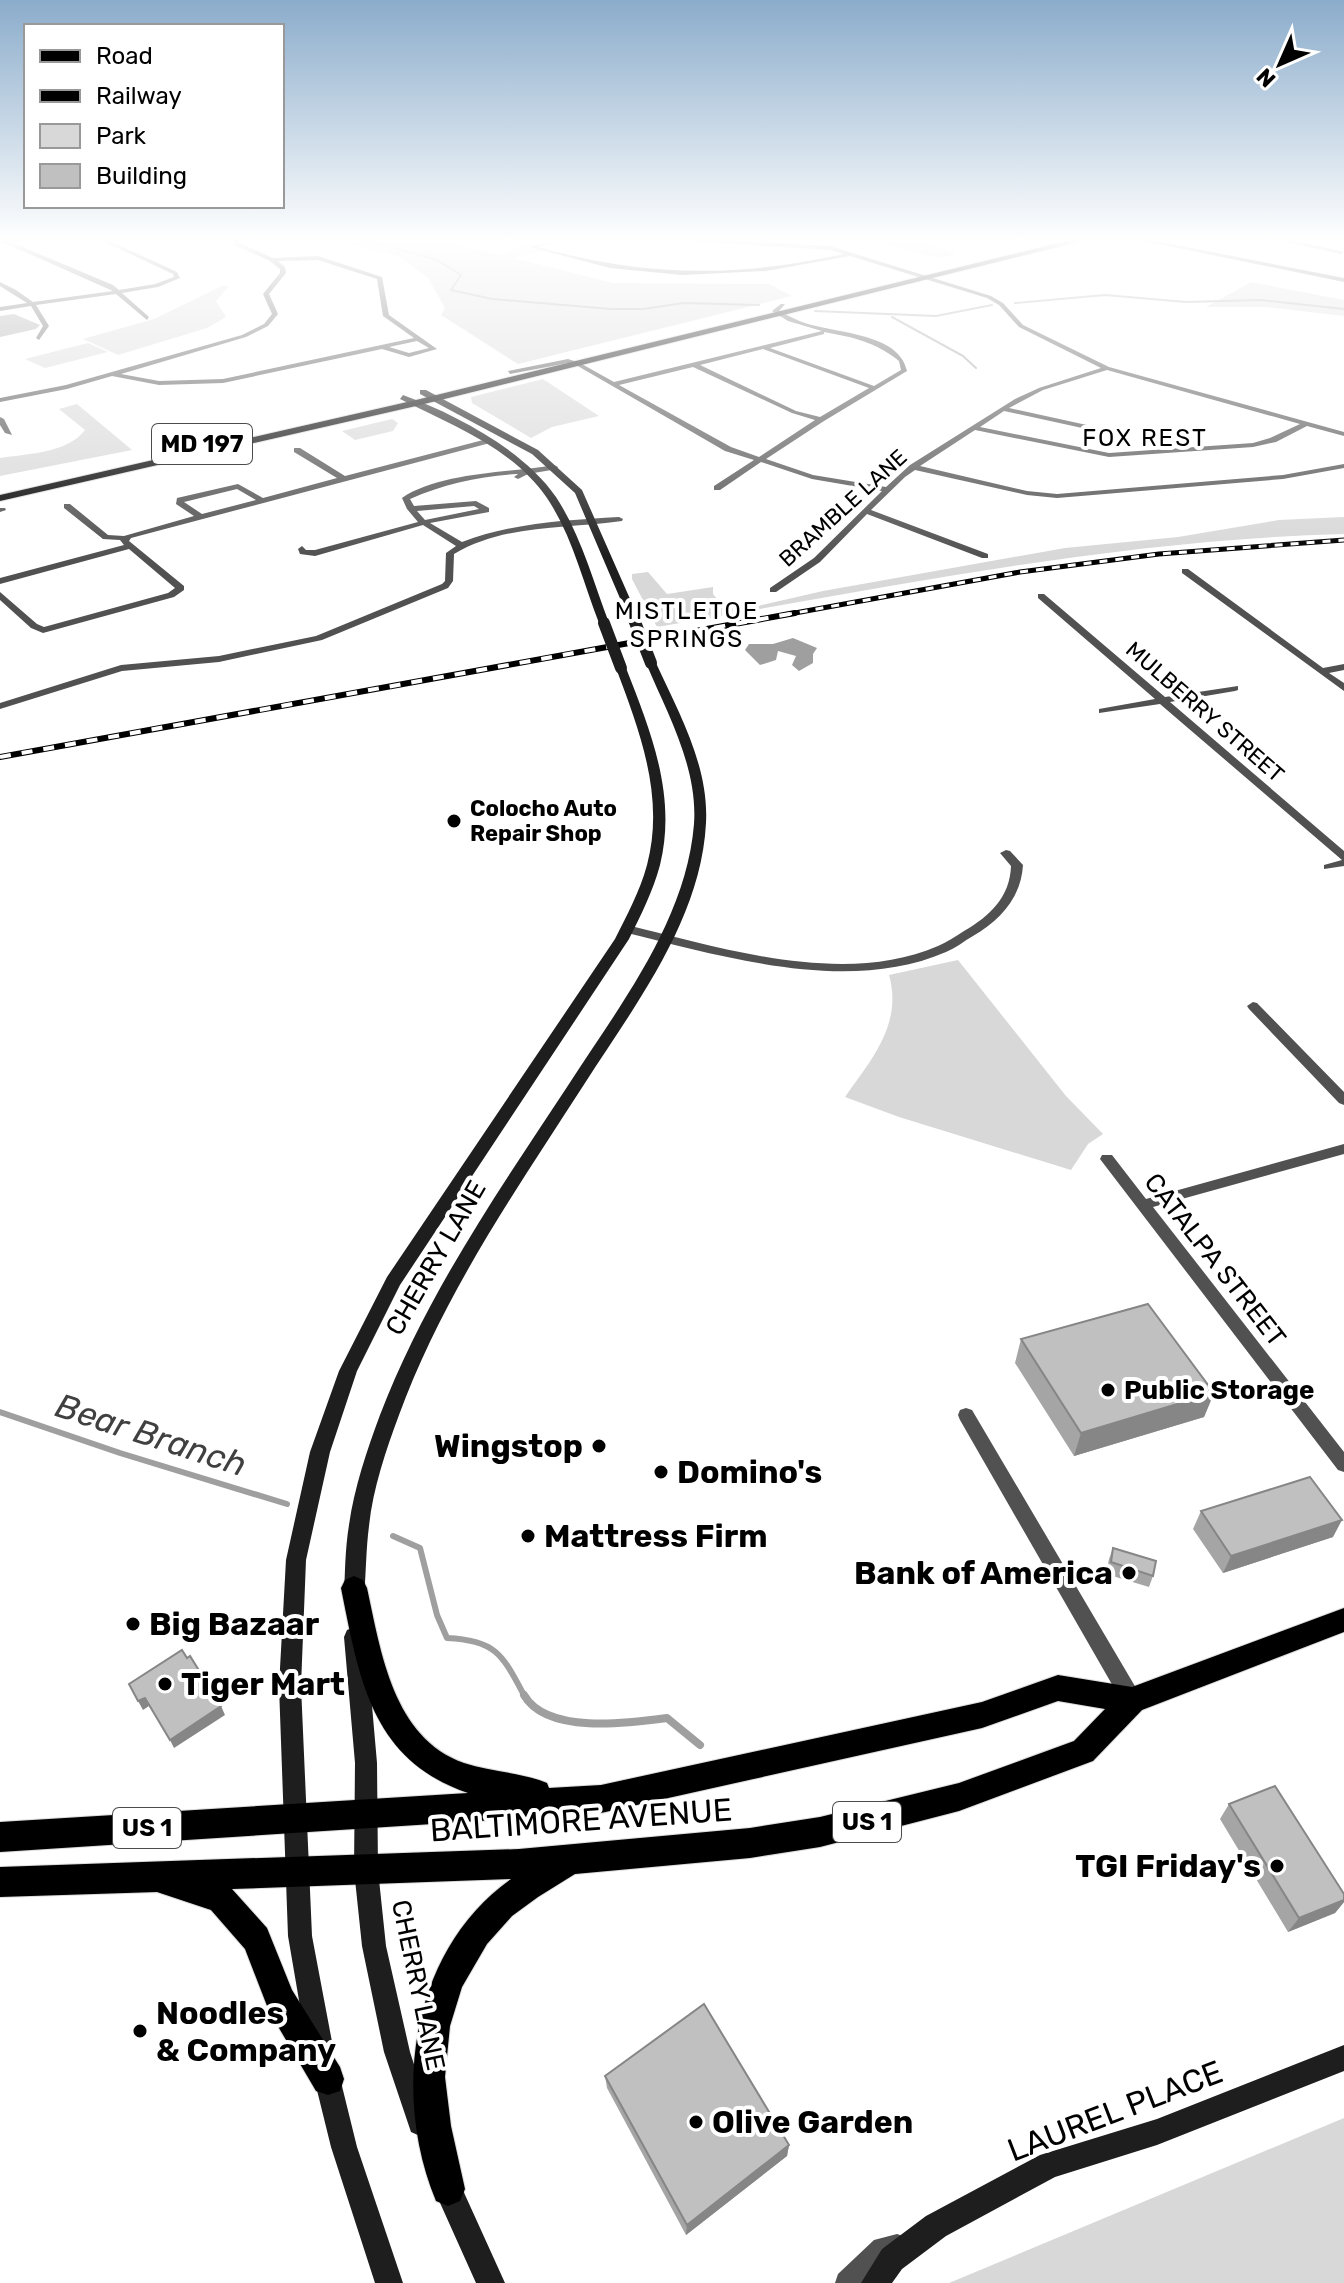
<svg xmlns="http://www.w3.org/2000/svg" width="1344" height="2283" font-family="Rubik,sans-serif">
  <rect width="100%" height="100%" fill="#fff"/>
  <path fill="#d8d8d8" d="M322,237H424L501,255L523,246L543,251L514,258L613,283L769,284L792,296L518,364L441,315L445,308L428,278L398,256Z
    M853,237H902L957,254L940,258Z
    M1251,282L1344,300V316L1265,307H1206Z
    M222,286H229L216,301L226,317L207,328L118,355L83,339L154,319Z
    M88,343L108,352L45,368L25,359Z
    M543,379L599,416L552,427L531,438L472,403L471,397Z
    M77,404L132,450L0,476V458C26,454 68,453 85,430L59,409Z
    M392,419L398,423L393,431L355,440L342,431Z
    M1344,517V534C1112,540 885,588 657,627L632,579V574L648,572L667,594L713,587V594L723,606L744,609L823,591L1065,548L1178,537L1279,520Z
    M958,960L1066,1096L1103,1134L1088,1144L1071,1170L899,1117L845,1097C871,1060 903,1024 889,975Z
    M1344,2118V2283H949Z"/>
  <path fill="#9f9f9f" d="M14,314L40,325L36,329L0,337V316Z
    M793,638L817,648L813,654V663L799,671L792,665L796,656L778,651L776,660L760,665L745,650L749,644H773Z"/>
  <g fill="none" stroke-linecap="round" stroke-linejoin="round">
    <path stroke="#9f9f9f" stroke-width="2" d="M355,237L437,260L461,275L451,290L492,299L611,309H643L684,303L759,305
      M1015,303L1105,295L1186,302L1260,300L1344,309
      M815,311L936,316L992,305
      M892,317L963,356L976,368"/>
    <path stroke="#9f9f9f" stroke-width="6" d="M0,1412L120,1453L287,1504
      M393,1536L420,1548L437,1615L447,1638C497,1640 503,1656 525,1697"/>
    <path stroke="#9f9f9f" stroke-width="8" d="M524,1695C547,1735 630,1723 667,1718L700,1745"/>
    <g stroke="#dbdbdb" stroke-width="2">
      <path id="primary" d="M1083,237H1098L416,406L0,501V495L416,400Z
        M354,1576L363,1580L367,1588C381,1652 393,1738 464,1763C491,1772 521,1772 547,1783L549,1788L601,1785L982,1702L1058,1675L1132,1687L1344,1608V1632L1142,1710L1093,1761L959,1811L820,1847L750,1858L575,1874L538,1897L512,1916L487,1944L462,1987L450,2026L445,2077L451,2126L465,2189L460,2201L448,2206L436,2201C391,2093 411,1950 511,1879L232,1889L267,1928L292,1990L340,2067L344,2079L340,2091L328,2095L316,2091L269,2011L245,1949L211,1910L157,1892L0,1897V1867L519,1849L750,1828L820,1817L959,1783L1074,1741L1105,1709L1058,1701L982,1728L601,1813L0,1852V1822L468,1793C371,1760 359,1678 341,1588L345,1580Z"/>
    </g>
    <path fill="#515151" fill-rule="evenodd" d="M0,237L9,240L37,237L13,243L113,285L119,290L155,284L174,277L173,274L94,237H101L177,272L180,278L158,287L122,293L149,317L147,320L116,294L36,305L49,326L39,340L36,338L43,326L31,306L0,311V307L27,303L0,286V282L16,290L33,302L113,291L7,244H2L3,242Z
      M234,237H238L239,243L273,258L318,256L382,277L389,315L437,349L409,357L382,349L223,383L159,385L112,376L67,389L0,402V398L66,385L242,335L264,324L272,314L263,294L280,273V269L270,261L234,245ZM318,260L377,279L383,316L414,338L223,379L159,381L121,374L246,337L268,326L278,314L269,294L286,273L285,267L278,261ZM417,341L429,348L409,353L389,347Z
      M492,237C506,237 519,246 532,246C545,246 559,237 572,237L538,247C645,277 735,278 844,254L830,250L632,237H671L830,246L991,296L1003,303L1023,325L1109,367L1344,432V436L1307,426L1276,442L1253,447L1109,457L975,430L920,466L1027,491L1057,494L1283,475L1344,464V468L1283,479L1057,498L1027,495L915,470L905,477L871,510L988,554V558H982L867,514L820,562L776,592H770V588L814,558L882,491L812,479L761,462L720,490H714V486L754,460L725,451L576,365L568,363L510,374L508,371L568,359L580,363L614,382L822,331L788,321L772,311L781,304H785L779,311C789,316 798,321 808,324C838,333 900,334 907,371L824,421L766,459L813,475L886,487L910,465L1015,399L1039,388L1101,368L1019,327L999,305L987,298L850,256L766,271L682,275L610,268ZM824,332C852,337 876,342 899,361L901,370L874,386L770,348L824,334ZM763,349L869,388L820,417L796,411L700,365ZM693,367L792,413L815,420L759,457L731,447L619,385ZM1107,370L1300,424L1270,438L1253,443L1109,453L980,427L1004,411L1105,433V429L1009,408L1043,390Z
      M1124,237H1136L1344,278V282Z
      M1265,237H1277L1344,252L1341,254Z
      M0,417L4,419L12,435L5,433L0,425Z
      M487,439H490V443L131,538L129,541L184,586V590L174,597L43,633L31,628L0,600V592L37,624L44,627L168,593L175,588L129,549L0,584V578L124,545L120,540L103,539L64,508V504H70L108,535L124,536L194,516L176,504L177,498L238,484L263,498L337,478L294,452V448H300L345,476ZM237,489L256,500L202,514L184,502Z
      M554,465L558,467L557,469L528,474L518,479L514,477L518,474H516C480,476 443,484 410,499L414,506L476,501L489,508V512L430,523L462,542C512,523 566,520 619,517L623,519L622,521C565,529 505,524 454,554L453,581L448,588L322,640L219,662L122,671L0,709V703L121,665L219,656L316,636L442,584L445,581L446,553L456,546L423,525L315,556L300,554L298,549L302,546L306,550H315L418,522L407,509L402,498C440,472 509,473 554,465ZM474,506L479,509L425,520L417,511Z
      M0,508H5L6,510L0,512Z
      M1182,569H1188L1323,668L1344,664V670L1329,673L1344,683V691L1182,573Z
      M1038,594H1044L1165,697L1238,686V690L1235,691L1170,702L1344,851V866L1324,869V865L1342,860L1160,704L1099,713V709L1155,699L1038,598Z
      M1006,850L1010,851L1023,865C1021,898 1000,920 973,936C964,941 956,948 946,952C847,995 722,956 623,932L621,929L627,925C721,948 844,987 938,946C947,942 956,936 964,931C990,916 1010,897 1011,866L1000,853Z
      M1253,1002L1257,1003L1344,1092V1105L1339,1103L1249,1009L1247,1006Z
      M1344,1144V1154L1153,1207L1344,1452V1472L1338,1470L1100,1159L1102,1155H1112L1146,1199Z
      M966,1408L972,1410L1139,1693L1142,1700L1139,1707L1132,1709L1125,1707L960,1420L958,1415L960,1410Z
      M897,2234L906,2237L909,2246L906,2255L889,2260L865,2283H835L838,2274L874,2240Z"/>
    <path fill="#1e1e1e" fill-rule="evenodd" d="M420,390H426L538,450L582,490L638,617L637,619L628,617L575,493L532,454L420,394Z
      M403,395C455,414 524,450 556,497C581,535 593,581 609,623L608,625L599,623C583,582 572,535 547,498C513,448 452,425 400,399Z
      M651,660L656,663C679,713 709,766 706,823C701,920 635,1005 585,1083C516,1190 443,1295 399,1415C386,1450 373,1488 369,1526C366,1549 366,1574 364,1598L361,1605L354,1608L347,1605L344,1598C345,1574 345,1549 349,1525C354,1488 367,1450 380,1415C426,1295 499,1190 569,1084C620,1005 686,921 694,824C698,767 667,713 646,663Z
      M621,665L626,668C651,732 677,796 660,865C653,891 641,915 629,939L400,1285L357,1371L330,1452L306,1560L301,1686L312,1936L333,2047L329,2056L320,2060L311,2056L307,2047L288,1936L279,1686L286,1560L310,1452L339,1371L387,1277L615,939C627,915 640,891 647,865C665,797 640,732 616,668Z
      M355,1627L363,1630L366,1637L377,1763L378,1870L386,1946L410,2052L433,2123L429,2132L420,2136L411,2132L384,2052L362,1946L354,1870L355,1763L344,1637L347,1630Z
      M1344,2045V2071L1157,2145L1055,2177L946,2236L902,2269L892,2283H861L882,2249L926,2216L1040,2155L1157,2119Z
      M326,2061L335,2065L339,2074L357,2147L403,2283H375L331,2147L313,2074L317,2065Z
      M446,2171L456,2175L505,2283H476L432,2185L436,2175Z"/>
    <use href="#primary" fill="#000" fill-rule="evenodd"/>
    <g stroke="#000" stroke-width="5">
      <path id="rail-far1" d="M784,615L1020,572L1159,554L1344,540"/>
    </g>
    <g stroke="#000" stroke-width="6">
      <path id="rail" d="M0,757L795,613"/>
    </g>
    <use href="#rail-far1" stroke="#fff" stroke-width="3" stroke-dasharray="8" stroke-linecap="butt"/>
    <use href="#rail" stroke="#fff" stroke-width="4" stroke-dasharray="11" stroke-linecap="butt"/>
    <path stroke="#1e1e1e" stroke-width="12" d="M633,617L651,663
      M604,623L621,668"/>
  </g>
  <path fill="#a5a5a5" d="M1021,1339L1214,1393L1204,1417L1074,1456L1015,1363Z
    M1201,1511L1333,1537L1223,1573L1193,1529Z
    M1113,1548L1153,1576L1149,1587L1106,1574L1109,1559Z
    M1229,1804L1344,1894V1902L1335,1913L1288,1932L1220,1819Z
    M605,2076L789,2145L787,2156L686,2235L607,2088Z"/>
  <path fill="#868686" d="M1214,1393L1204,1417L1074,1456L1081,1433Z
    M1342,1520L1333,1537L1223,1573L1231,1556Z
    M145,1698L149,1706L143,1710L138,1701Z
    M221,1706L225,1715L174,1748L170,1740Z
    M1344,1900V1902L1335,1913L1288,1932L1299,1918Z
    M789,2145L787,2156L686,2235L687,2225Z"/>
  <path fill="#c0c0c0" stroke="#868686" stroke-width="2" d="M1148,1304L1214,1393L1081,1433L1021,1339Z
    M1310,1477L1342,1520L1231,1556L1201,1511Z
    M1113,1548L1156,1561L1153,1576L1111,1562Z
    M182,1650L187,1658L190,1656L221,1706L170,1740L145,1698L138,1701L129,1684Z
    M1275,1786L1344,1894V1900L1299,1918L1229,1804Z
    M704,2004L789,2145L687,2225L605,2076Z"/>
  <linearGradient id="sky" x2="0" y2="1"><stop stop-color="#8baccb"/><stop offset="0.43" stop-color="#fff"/><stop offset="1" stop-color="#fff" stop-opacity="0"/></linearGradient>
  <rect width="1344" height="557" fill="url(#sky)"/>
  <g fill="#000" stroke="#fff" stroke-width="3">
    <circle cx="454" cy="821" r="8"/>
    <circle cx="1108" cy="1390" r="8"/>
    <circle cx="599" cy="1446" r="8"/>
    <circle cx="661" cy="1472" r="8"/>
    <circle cx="528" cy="1536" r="8"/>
    <circle cx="1129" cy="1573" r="8"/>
    <circle cx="133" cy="1624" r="8"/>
    <circle cx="165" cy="1684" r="8"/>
    <circle cx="1277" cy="1866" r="8"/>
    <circle cx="140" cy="2031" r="8"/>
    <circle cx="696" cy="2122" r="8"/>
  </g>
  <g text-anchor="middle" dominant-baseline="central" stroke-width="8" stroke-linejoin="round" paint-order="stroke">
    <g font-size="22" fill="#000" stroke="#fff">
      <text transform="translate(843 508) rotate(-42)">BRAMBLE LANE</text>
      <text transform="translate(1205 712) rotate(41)">MULBERRY STREET</text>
    </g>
    <g font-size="22" font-weight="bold" fill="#000" stroke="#fff" text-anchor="start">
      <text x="470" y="808">Colocho Auto<tspan x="470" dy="25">Repair Shop</tspan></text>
    </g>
    <g font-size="24" letter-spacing="2" fill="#000" stroke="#fff">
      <text x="1145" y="438">FOX REST</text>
      <text x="687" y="611">MISTLETOE<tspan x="687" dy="28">SPRINGS</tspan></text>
    </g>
    <g fill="#fff" stroke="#4c4c4c" stroke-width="2">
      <rect x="152" y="424" width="100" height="40" rx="6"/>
      <rect x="833" y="1802" width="68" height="40" rx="6"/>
      <rect x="113" y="1808" width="68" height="40" rx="6"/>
    </g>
    <g font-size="24" font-weight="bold" fill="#000">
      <text x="202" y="444">MD 197</text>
      <text x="867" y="1822">US 1</text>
      <text x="147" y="1828">US 1</text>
    </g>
    <g font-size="26" fill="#000" stroke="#fff">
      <text transform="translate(436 1258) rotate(-60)">CHERRY LANE</text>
      <text transform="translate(1215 1260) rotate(52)">CATALPA STREET</text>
      <text transform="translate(418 1985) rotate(78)">CHERRY LANE</text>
    </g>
    <g font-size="26" font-weight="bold" fill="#000" stroke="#fff" text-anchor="start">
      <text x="1124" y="1390">Public Storage</text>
    </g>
    <g font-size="32" font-weight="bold" fill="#000" stroke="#fff" text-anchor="start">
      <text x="583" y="1446" text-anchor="end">Wingstop</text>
      <text x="677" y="1472">Domino's</text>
      <text x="544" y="1536">Mattress Firm</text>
      <text x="1113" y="1573" text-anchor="end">Bank of America</text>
      <text x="149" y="1624">Big Bazaar</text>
      <text x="181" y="1684">Tiger Mart</text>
      <text x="1261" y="1866" text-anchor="end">TGI Friday's</text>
      <text x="156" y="2013">Noodles<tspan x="156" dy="37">&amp; Company</tspan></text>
      <text x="712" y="2122">Olive Garden</text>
    </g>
    <g font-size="32" fill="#000" stroke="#fff">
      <text transform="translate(581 1820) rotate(-4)">BALTIMORE AVENUE</text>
      <text transform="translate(1115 2111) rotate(-21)">LAUREL PLACE</text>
    </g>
    <g font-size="34" font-style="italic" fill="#404040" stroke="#fff">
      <text transform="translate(151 1435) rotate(18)">Bear Branch</text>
    </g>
  </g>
  <rect x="24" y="24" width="260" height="184" fill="#ffffff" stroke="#999999" stroke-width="2"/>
  <rect x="40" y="50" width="40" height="12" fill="#000000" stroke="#999999" stroke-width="2"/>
  <text x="96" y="64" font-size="24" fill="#000000">Road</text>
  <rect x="40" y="90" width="40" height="12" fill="#000000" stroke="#999999" stroke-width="2"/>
  <text x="96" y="104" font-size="24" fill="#000000">Railway</text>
  <rect x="40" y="124" width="40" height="24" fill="#d8d8d8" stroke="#999999" stroke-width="2"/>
  <text x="96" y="144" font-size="24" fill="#000000">Park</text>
  <rect x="40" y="164" width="40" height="24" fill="#c0c0c0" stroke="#999999" stroke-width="2"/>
  <text x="96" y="184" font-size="24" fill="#000000">Building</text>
  <g transform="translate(1280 64) rotate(225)" stroke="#ffffff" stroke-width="6" paint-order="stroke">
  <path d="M0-6L14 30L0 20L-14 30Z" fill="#000000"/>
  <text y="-12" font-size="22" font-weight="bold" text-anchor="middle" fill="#000000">N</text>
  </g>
</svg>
